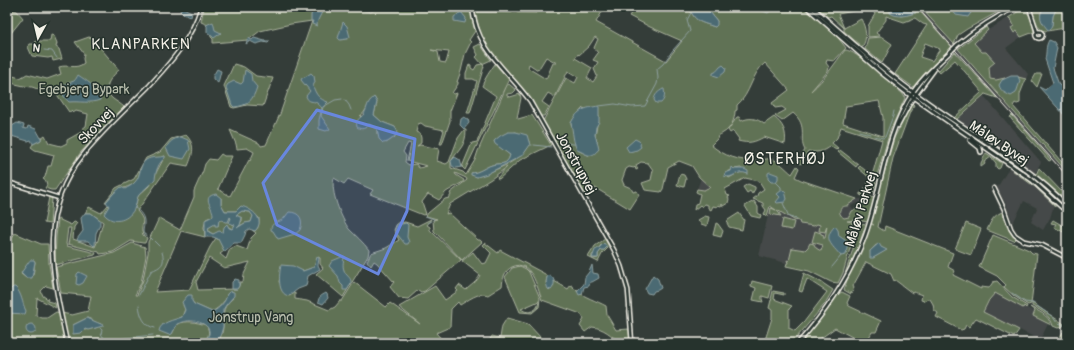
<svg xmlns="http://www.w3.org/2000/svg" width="1074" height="350" font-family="Pangolin,sans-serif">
  <rect width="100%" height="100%" fill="#343d39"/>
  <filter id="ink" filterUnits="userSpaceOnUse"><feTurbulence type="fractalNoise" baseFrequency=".025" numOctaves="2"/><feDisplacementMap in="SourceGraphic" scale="8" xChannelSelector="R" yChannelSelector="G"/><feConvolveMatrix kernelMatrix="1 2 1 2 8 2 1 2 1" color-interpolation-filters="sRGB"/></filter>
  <g filter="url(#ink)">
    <path fill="#454948" d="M916,7H920L954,45L952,47Z
      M1008,18L1011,19L1021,37L1006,48L1028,74L1026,79L1015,76L996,80L990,79L989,67L995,62L982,52L974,43L988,30Z
      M958,49L1067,172V177L955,52Z
      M984,96L1041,162L1035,173L989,142L958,119Z
      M1009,168L1023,177L1054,205L1050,218L1043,230L1031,222L1037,208L1024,201L1013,223L1006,204L997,188Z
      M701,178L710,187L704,190L697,189Z
      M865,196L867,197L866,202L861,206H858L857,203L851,206L853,209L849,217L844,218L840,215L839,212L843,207L848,206V205L857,199H864Z
      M770,206L794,220L827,226L823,245L825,256L790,264L759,256Z
      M7,230L15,233L7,245Z
      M995,292L1035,312L1033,316L1048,324L1040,340L983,312Z"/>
    <path fill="#617254" stroke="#aab29e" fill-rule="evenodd" d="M34,7H74L73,9H52L51,11L34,8Z
      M118,7H134L133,11H116Z
      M204,7H350L351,8L371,12L379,7H446L447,11L471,12L475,31L469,40L471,42L465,54L461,71L457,82H458V84L452,93L454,94L457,93L450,111V121L442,144H440L444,130L425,126L421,123L418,124L416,132L420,134L421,138V143L417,146L420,145L439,149L437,161L446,164L449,162L458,138L464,130H466C466,146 459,149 451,161V168L463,172L466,175L475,160L478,151L507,85L509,84L516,90L513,93L507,94V96L510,97L520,94L521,98L517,118L518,119L532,115L551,145L520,160L499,179L497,178L507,167L491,179L450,204L446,214L449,213L478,240H480L482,242L462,260L434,231L433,220L437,219L426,216L428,213L445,199L449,198L451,195L450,193L467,180L466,178L455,173L456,175L464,180L463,182L446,192L439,200L428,194L422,202L426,214L423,215L370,194L373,190L348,179L344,184L334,178C330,191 341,218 349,229C356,236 363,242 369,250L368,256L343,297L316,274L323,268L320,264V258L318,257L314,267L306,270L280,277L279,282L289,296L295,293V299L307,301L329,310L335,307L340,301H342L354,282L386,307L390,303L420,324L399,307L435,286L445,300L458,291L456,289L459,285L466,290C471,285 477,282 480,275L462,261L473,252L482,264L486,263L491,253L483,245L485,243L498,253L500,250L545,274L547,277L546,283L549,290L553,287L554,281L568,289L571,285L573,286L574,289L579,290L577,291C584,297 597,301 606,306L607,315L616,330L629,329L630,343H620C611,335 604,328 592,327L585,332L580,326L584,319L581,314L542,300C537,287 531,258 512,267C504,271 503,278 502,286L488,295C479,291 467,301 460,305L458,302L451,309L450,327L436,333L445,343H293V341L286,343H218C220,338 223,333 223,327C224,312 221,309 233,298L227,294L226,299L219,307L212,312L194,304L192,301L183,305L185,309L182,317L162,325L172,334L177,324C188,320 195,322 206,325C211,332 208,337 204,343H7V245L15,233L41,244H48L49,264L53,288L46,286L41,291L43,296L48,299L47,301L55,303L56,308L37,298L36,315L42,318H47L56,312L72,315L88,311L91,296L61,293L56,267L114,253L132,243L145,247L146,256L141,283L135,295H137L143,280L148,253V242L159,218L180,230L194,197V191L203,171L205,164L209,159L216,160L221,154L224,156H232L218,189L230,196L249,160L250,161L254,152L247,148L237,149L236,144L230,130L259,143L261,146L266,145L280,114L312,21L291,24L260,31L248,40L213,43V39L211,37L208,25L201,22ZM431,50L449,52L446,63L440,62L438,52ZM374,97L377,102L374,115L382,122L395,127V137L386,143L377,134V129L368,124L360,116C367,112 367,103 374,97ZM516,132L529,141C531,158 490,172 477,177L471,173C479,173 485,167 492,165C497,163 504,165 507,161C509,159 509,158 510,155L496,144L494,141C501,135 507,134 516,132ZM408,143L411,144L407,161L427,166L419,168L416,164L409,165L405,162L406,156L403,152ZM221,198V204L225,211H236L241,207C249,208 253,213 259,218C259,223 259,228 255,231L252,230L256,233L251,238L247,250L236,246L230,249L226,259L220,254L224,251L220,241L216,238L210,247L189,290L155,292L181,231L205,237L204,227L206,219L213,216L214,211ZM209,258L224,268L250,262L244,274L243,282H240L239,286L237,289L198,290L196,282ZM34,260L35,262L33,276L26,278L21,274L28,264ZM87,318C92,319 95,323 101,324L96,328L73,332V325Z
      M537,7H605L596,22L666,61L682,41L650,27L629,16L636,7H688C697,23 698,21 715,27L717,21L707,8L704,7H804L836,35L846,48L834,61L827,60L826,63L829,67L828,71L811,91C825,79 834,64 845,50C855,49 893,86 903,94L905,98L890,131L876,179L872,177L876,182L873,192L864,189V188L868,189V182L870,183L871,179L858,168L860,166L872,176L882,140L841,127L837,138L832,143L838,148L836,150L830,146C823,152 817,153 808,151L801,164L798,162L805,150C798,139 809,126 793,113L782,121L775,116L786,110L782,107L775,108L772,103L789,90L765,63C751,74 751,94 737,105V110L735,111C735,119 731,129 723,133C722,134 719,135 718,136L717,139L711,145C724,156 739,161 757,161C762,160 767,158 772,159C779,161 786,169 792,174L797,166L799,168L795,177L801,180L857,199L848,205L849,206C840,205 836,213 844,218L849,217L852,211L858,208L865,202L867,197L860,195V193L874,198L868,222L856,220L847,221L852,222L851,245L843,273L838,283L831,282L809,271L786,266L787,263H788L787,260L789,261L792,248L805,250L808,247L810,243L814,244L816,248L821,251L823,245L812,242L815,231L821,233V234L824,235L823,238H825L827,226L825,232L819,231L820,225L817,224L814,226L800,224L799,221L794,220L777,210L781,216L770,214L771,208L776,210L770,206L767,216L765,215L764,214L766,210L763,206V203L753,199L757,196L758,193L764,189L759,181L745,178L725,189L727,195L730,196L728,197L729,199L728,203L723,206L722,204L721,206L718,205L717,207L713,206L711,210L708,208V205L704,204L702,207L700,205L694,210L695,204L698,203L700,194L696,192L697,189L704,190L710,187L699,177L692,166L679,161L668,167L663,189L661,192L645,190L642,183L651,180L653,170L648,163L641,162L636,165L638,169L636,170L635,167L634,168L629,167L626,169L622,180L624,185L631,188L633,192L637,191L639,195L630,209L597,189L595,188L584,194L543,121L566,78L575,83L578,77L568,71L555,97L548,93L542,102L549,107L544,116H539L524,90L495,61L482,39L475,12L536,13ZM595,37L598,39L594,48L598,53L593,60L598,62L594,69L597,76L593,82L587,78L592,68L575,58L578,54L579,55L589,46ZM546,57L557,63H553L546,79L528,68L529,64L538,70ZM879,101L883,117V136L843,123L846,106ZM583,108L598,113L599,116L595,135L597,141L599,149L590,156L577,150L575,131L571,123L574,118ZM741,168L743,172L738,173L729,178L725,173L734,169Z
      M817,7H862L854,11L838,14L844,28L861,19C866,28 868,39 862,47L844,31V28L831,16L828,17Z
      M870,7H893L890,8L901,16L916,13L913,7H916L952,47L921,78L913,87L895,74L927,25L923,24L915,18L904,22L886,16V20L876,33L880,36L868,37V26L875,14ZM925,43L940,49L932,61L920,57Z
      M920,7H930L934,11L949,9L950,7H1007L967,29L958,35L954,44Z
      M1032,7H1040L1042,11L1040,14L1052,25L1053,16L1057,7H1064V10L1067,11V28C1039,31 1042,38 1031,8Z
      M1022,9C1031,12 1032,24 1034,32L1021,37L1017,31L1014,33L1011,28L1014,26L1011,19L1008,18Z
      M11,10L17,11L23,18L11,33L7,35V14Z
      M986,27L988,30L974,43L982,52H986L995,62L989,67L990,79L996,80L1005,78L1002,80L1019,78L1018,77L1026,79L1020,94V103L1017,104L1015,103L1013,106L1067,168V172L958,49Z
      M51,35L54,36L57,43L56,47L59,49L62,59L53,61L52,57L48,58L32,56L28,47L30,44H35L36,41H50Z
      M89,37L92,38L119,70C110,78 101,89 113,99C117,102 121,104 124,107L81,152L55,190H51L45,188L47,185L46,181L43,179L45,177L48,166H51L54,155L35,150L31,147L33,144L41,140V138L45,135L49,143L61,146L67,143V140L83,131L82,129L86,126L88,114L76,111L73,113L71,111L69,112L58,96L55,92L50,91L49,93L32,87L24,86L11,83L13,76L20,78L27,74L47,79L61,74L59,67C68,64 76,70 84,63L83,59L84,54L75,42Z
      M882,37L892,44L882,63L865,49L868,38Z
      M480,44L491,60L482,64L484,66L470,113H467L477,81L473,79H466V73L469,65L471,66V68L474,70L477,65L482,64L476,57L478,55L474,47Z
      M955,52L997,98L985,94L956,120L954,118L982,92L955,60L940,73L938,71Z
      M234,64L244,67L256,76L273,78L263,106L247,105L234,108L231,107L224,86Z
      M495,64L509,79L465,170L462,167L472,143L477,142L496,96L482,86C485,78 490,71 495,64Z
      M1036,74H1042L1037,87L1032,81Z
      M907,99L899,116L876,191L875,193C882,161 890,126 907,99Z
      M912,103L914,105L910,112L893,158L878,227L884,231L885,226L953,253L948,267L955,271L953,275L981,289V287L989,288L993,282L997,281L1012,297L1027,306L1026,308L1024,306L1023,308L995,293L989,300L983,312L1019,330L1014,337L976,318L969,327L966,325L964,329L961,330L936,317L938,313L934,310L933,304L930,299H927L924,301L921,300L922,295L914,292L912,293L895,280L894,281L891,274L866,262L853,286L854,288L851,294L844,290L847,280L864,244L871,224L874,225L871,223L879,197V192L894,138ZM876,245L886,250L873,258L870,251Z
      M1012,115L1051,160L1049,161L1012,120L1010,117Z
      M737,117H739L741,121C749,117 757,118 764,124L774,117C783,124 787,132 785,144L764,137C755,142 749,144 738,141L739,139L733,131L730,133L728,130Z
      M186,135C196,145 193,154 188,166L171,163L137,211C148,223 139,223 143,235L147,238L145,243H143L131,241L113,252L100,254L99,252L68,244L71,228H68L66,244L67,246L96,253L95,255L55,265L56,237L58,219L71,225L74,222L77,223L74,227L73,239L95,247L98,240L103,222L91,213H85L89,207L101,213L108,205L109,206L106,211L135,208L138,196L149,186L165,156L159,158L140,170C138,188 127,185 115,192C112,194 109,199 106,202H105L116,188L134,179L146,158L160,152L171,139Z
      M840,150L858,164L856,167L838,152Z
      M986,153L1002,163L1000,168L998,169L996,167V163L991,157L984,162L985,164L981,167V163Z
      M995,157L1028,178L1055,203V207L1054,205L1035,187L1012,170L1020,173Z
      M1002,158C1011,158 1047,189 1056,197L1026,174Z
      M1039,168L1063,193L1062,195H1060L1036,175Z
      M680,174L684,175L686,179L684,187L677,185Z
      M748,184L755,187V189L752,194L750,191L747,193L743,187Z
      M49,197L52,199L50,224L44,223Z
      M754,201L758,207V213L761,215L760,218L751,216L745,206Z
      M242,211L250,212L253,216L251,222L245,223L236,228L242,221V218L236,215Z
      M1002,212C1005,222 1008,232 1016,239L1014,241L987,230C991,221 993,216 1002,212Z
      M739,213L744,220L742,230L729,227L727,223L728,220Z
      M705,216L709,217L707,226L701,224L698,220Z
      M230,217H231V224L235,225L232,229L229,227L227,225L223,232L213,234L209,232L208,228L215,223L218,226V220L229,219Z
      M431,219L427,225L430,227V230L461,260L425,291L421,292L418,290L408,299L399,298L390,287L394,282L377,263L374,261L371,266L367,261L371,253L386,248L399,240L394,230L397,223L405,222L417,226Z
      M783,219L794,222L792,230L781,228Z
      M1053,220L1067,228V234L1054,227L1056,224L1051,223Z
      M854,222L866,224L858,248L843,280L853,249Z
      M716,223L718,224L723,231L721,237L713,235Z
      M966,223L981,229L971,255L955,249Z
      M993,235L1029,250L1032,253L1037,254L1031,304L1028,305L1014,296L1004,287L1006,285L997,276L979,267Z
      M605,239L609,247L602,254L598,262L588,257L595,246ZM601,245L607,247L604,250H601L598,254V258L593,259L592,258V255L594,254Z
      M520,266L526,269L529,272L540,298L539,307L532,313L520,312L505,277L512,268ZM539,301C538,311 529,315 521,309Z
      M804,273L821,282L833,290L824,305L792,343H764L772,318V310L769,308L771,300H772L771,299L773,291L784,293V295L775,293L774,299L792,306L789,309V328L795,331L804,322L827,292L807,279L802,292L799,291Z
      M752,281L772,286L769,298L762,296V299L763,302L753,300L756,288L751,286Z
      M842,292L850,296L847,303L849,306L881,321L876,332H872L866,343H853L854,338L835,328L814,343H799L821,317L838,294Z
      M1032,303L1064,324L1062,327L1058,328L1053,326C1050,315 1042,311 1032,306Z
      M1030,307C1038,311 1049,315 1051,325L1033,316L1035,311Z
      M507,318L528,324L542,339L551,343H488L492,336L500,338L502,326Z
      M1063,332L1067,335V343H1056Z"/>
    <path fill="#4c6b73" stroke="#8fa1a2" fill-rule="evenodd" d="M315,7H323C323,14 317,18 317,26L312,24L313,21H311V15Z
      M688,7L707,8L717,21V25L715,27C698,21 697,23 688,7Z
      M893,7L908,8L913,7L916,12C909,16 897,18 890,13V8Z
      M954,7H975L968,17L956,15L952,10Z
      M1040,7H1057L1053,16L1052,25L1050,29L1048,30C1043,24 1038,18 1042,11Z
      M183,8L192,12L191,17L187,16L180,11L181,9Z
      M461,12L466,18L465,23L454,21V17Z
      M213,22L215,30L221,33L214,38L207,32V26L206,25Z
      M343,22L347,26L350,37L347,39L340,40L338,38Z
      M248,38L252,40L254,38L265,41H270L268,43L263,42L256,44L250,41L246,44Z
      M1049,40L1054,42L1057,48L1053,68L1059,85L1067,92V118L1039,87L1045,90L1053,83L1045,59C1047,52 1045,47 1049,40Z
      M723,65L726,68L725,72L719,77L713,75V73C718,72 718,67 723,65Z
      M217,69L221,71L218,83L213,79V76Z
      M245,70L251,74L252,81L257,87C253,100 248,106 234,107L232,105L226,87L228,84L234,81L241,84L243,82Z
      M311,73L314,76L315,82L313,86C316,95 319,99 328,102L323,107L321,116L330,129L326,131L319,129V120L322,108C320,106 318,103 315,102C311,101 308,102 306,96L310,91L301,80L302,78L305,77Z
      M78,75C87,81 95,86 101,95L100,100C89,104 80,101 69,102C62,96 58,88 68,83C70,82 72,82 74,81C76,79 77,77 78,75Z
      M1011,76H1018L1020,81L1016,93L1011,96C1005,93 1001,92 999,85L1002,80Z
      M663,89H664C665,95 665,99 661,103H656L654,100C655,94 658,92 663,89Z
      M374,97L377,102L374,115L382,122L395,127L398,132C394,137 389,143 383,143L379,139L377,129L369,124C366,129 361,130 357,127C355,119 360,119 364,114C368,107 366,103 374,97Z
      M599,106V122L596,127L595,135L597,141L599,149C590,160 588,154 577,150C573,142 573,132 571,123C578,109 585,108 599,106Z
      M464,117L468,119L469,123L464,129L460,125L461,119Z
      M17,123L24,125L23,128L27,129L28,126L36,129L41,138V140L33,144L31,140L28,141L8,135L7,129Z
      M508,132H516L527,135L530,145L523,155L487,174L477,177L471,175V173C479,173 485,167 492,165C497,163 504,165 507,161C509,159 509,158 510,155L495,144L494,141L500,136Z
      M181,137L188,140L190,149L184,159L170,156L166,148C170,141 173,139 181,137Z
      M635,139L639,141L641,143L640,145L641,147L637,150L629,152L626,147Z
      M165,156V158C158,163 156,171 155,179C150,185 144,189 139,195C136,198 137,203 135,207C130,220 114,226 104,214L109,206L106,202L114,193L121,187L125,189C128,187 133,185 135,182C141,176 139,165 146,160C152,156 159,158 165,156Z
      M455,157L460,160L462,167L456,168L452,166L451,161Z
      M732,167L734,169H744L748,171V174C736,169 733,180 724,176L725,173L731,171Z
      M770,172L778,175V179L776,182H771L768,179V173Z
      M782,190L785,191L787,199L785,202L777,203L776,202L780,197L777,194Z
      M216,194L221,198V204L225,211H236L241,206C253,209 266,220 255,231L249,229L246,231L245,235L241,243H234L225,251H224L218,239L213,237H205V220L213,216C214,207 200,197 216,194ZM242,211L250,212L253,216L251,222L245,223L237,228L240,225L242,218L236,215ZM230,217L231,218L229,223L235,225L232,229L229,228L227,224L224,227L223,232L219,231L213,234L209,232L208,228L215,224V226H218L219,220H222L225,222H228Z
      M289,212C300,212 304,220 300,230L295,234L278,239L273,231L271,230C271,222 277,223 282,220C285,218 287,214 289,212Z
      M85,213H91L100,220V225L96,233L95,245L94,246L88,241H78L77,239L83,231L81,218Z
      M406,223L408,225L407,237L409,242L408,244H405L397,234L395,230L397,225Z
      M835,226L838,230L839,236L848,242L846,255L841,256C832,245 822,239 835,226Z
      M604,243L607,247L604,250H601L598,254V258H592L595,250L599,248Z
      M879,243L881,247L887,250L873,258H870V251Z
      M344,256C344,260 342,265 344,270C347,279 356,277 347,290H343V286L340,283L338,276L329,266L332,261Z
      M317,257L319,258L318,265L320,269L308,276L306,286L298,289L289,296C277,294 279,275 281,265L293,266L303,271L314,267Z
      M30,260H34L35,262L32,278H26L21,273Z
      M592,265L593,273L598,274L599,278L592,282H590L589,286L584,287L582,294L579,295L577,291L584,284L585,277L589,272Z
      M79,272L87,276L83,283L79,285L76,284L77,274Z
      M549,275C556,278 555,286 551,290L548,289C546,285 545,278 549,275Z
      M653,275L658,279L661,288L658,290L654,291L652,294L647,293L645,289Z
      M235,279L239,280V286L237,289H232V282Z
      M13,287H15C22,293 22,303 26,311L25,314L7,313V296L9,294V291Z
      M230,291L234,292V296L226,305L223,310V327L218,343H204C205,340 208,337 209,334C211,323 194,320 187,321C184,321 180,323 177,324L172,334L169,335L159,331C160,322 174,320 182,317L185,310L182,302L188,295H192V301L194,304L212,312C219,309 226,302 227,294Z
      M326,293L327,294L328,298L323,304L318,302C319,296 321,296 326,293Z
      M87,318C89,319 101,324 103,325V326L88,330L85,329L81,333L73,334V325Z
      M26 329a5 5 0 1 1 10 0a5 5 0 1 1-10 0Z"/>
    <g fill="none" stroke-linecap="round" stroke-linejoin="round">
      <path stroke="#8fa1a2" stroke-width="1" d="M759,7L763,11L768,13L773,9L781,7
        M872,7L874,8
        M44,50L52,51L57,58
        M345,100L349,105L351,110
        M599,106L615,104L632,107L645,106L657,84L658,78L657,69L663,64L673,50L690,31L687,20L691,13
        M323,107L335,100L342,99
        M859,131L870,134
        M874,136L883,138L885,137L893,116L894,111
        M530,145H532
        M534,145L551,147
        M560,146L565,142L572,144H575
        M776,182L781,187V191
        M783,203L789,217L797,219
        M135,208C140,211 145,217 144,224C144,228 142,230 144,234L147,236
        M425,216L434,219L433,220
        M427,223L431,221
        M151,238L159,246
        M832,267L841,256
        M1012,293L1025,302L1033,303L1053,317L1057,323L1062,324L1067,328
        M139,295L151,271C161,267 166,264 162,252
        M139,305C140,314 143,326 155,328
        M100,328L102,330L101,334L107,342
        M108,342L117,339L153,335
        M51,343L54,340
        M253,343L254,339
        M365,343L367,340"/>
      <g stroke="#f4f1e8" stroke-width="5.5">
        <path id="tertiary" d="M472,7C477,51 506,68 530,101L614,250L621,266L628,290L632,343
          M1029,7L1037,32
          M1035.5 35a3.5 3.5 0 1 1 7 0a3.5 3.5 0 1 1-7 0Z
          M957,45C975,30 994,17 1016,7
          M898,126L911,101L934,70
          M7,182L59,198
          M994,188L1004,209L1011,229L1015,235L1024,241L1042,245L1067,258
          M67,343C53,276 36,213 83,155C102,131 126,109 148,87C171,62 191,40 201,7
          M798,343C827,311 850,277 865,236C882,189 884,135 913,92C923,76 938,64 952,50"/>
      </g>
      <g stroke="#f4f1e8" stroke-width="6">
        <path id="secondary" d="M807,7L882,73L906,92L1032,180L1067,212
          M812,7C850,41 889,76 931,105C975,136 1031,167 1067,206
          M970,140L980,148L981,152"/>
      </g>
      <use href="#tertiary" stroke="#26332d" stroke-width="2.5"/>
      <use href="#secondary" stroke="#26332d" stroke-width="3"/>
      <path stroke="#f4f1e8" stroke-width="1" d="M917,7L1067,176"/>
      <g stroke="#f4f1e8" stroke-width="5.5" stroke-linecap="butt">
        <path id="tertiary-bridge" d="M952,50L957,45"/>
      </g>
      <use href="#tertiary-bridge" stroke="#26332d" stroke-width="2.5"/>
    </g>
  </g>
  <path fill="#6887de" fill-opacity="0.2" stroke="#6887de" stroke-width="3" stroke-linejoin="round" d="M317,110L415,139L407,211L378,274L277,225L263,183Z"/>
  <g text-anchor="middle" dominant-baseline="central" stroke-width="3" stroke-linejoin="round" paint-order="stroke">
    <g font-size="14" fill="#b9bead" stroke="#26332d">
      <text x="84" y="89">Egebjerg Bypark</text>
      <text x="251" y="317">Jonstrup Vang</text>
    </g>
    <g font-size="14" fill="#f4f1e8" stroke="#26332d">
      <text transform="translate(96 126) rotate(-46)">Skovvej</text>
      <text transform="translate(999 143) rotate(34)">Måløv Byvej</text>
      <text transform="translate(576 163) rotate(61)">Jonstrupvej</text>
      <text transform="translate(861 209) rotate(-73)">Måløv Parkvej</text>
    </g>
    <g font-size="15" letter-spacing="1" fill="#f4f1e8" stroke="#26332d">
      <text x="141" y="44">KLANPARKEN</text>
    </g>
    <g font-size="16" letter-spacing="1" fill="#f4f1e8" stroke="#26332d">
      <text x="785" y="159">ØSTERHØJ</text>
    </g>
  </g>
  <rect width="1074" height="350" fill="none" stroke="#26332d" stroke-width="24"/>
  <rect x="12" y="12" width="1050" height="326" fill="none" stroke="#f4f1e8" stroke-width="1.5" filter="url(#ink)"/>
  <g transform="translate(38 38) rotate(188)" stroke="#26332d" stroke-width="3" paint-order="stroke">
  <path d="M0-3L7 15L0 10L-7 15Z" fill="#f4f1e8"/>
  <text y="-6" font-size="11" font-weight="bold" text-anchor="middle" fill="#f4f1e8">N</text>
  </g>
</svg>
